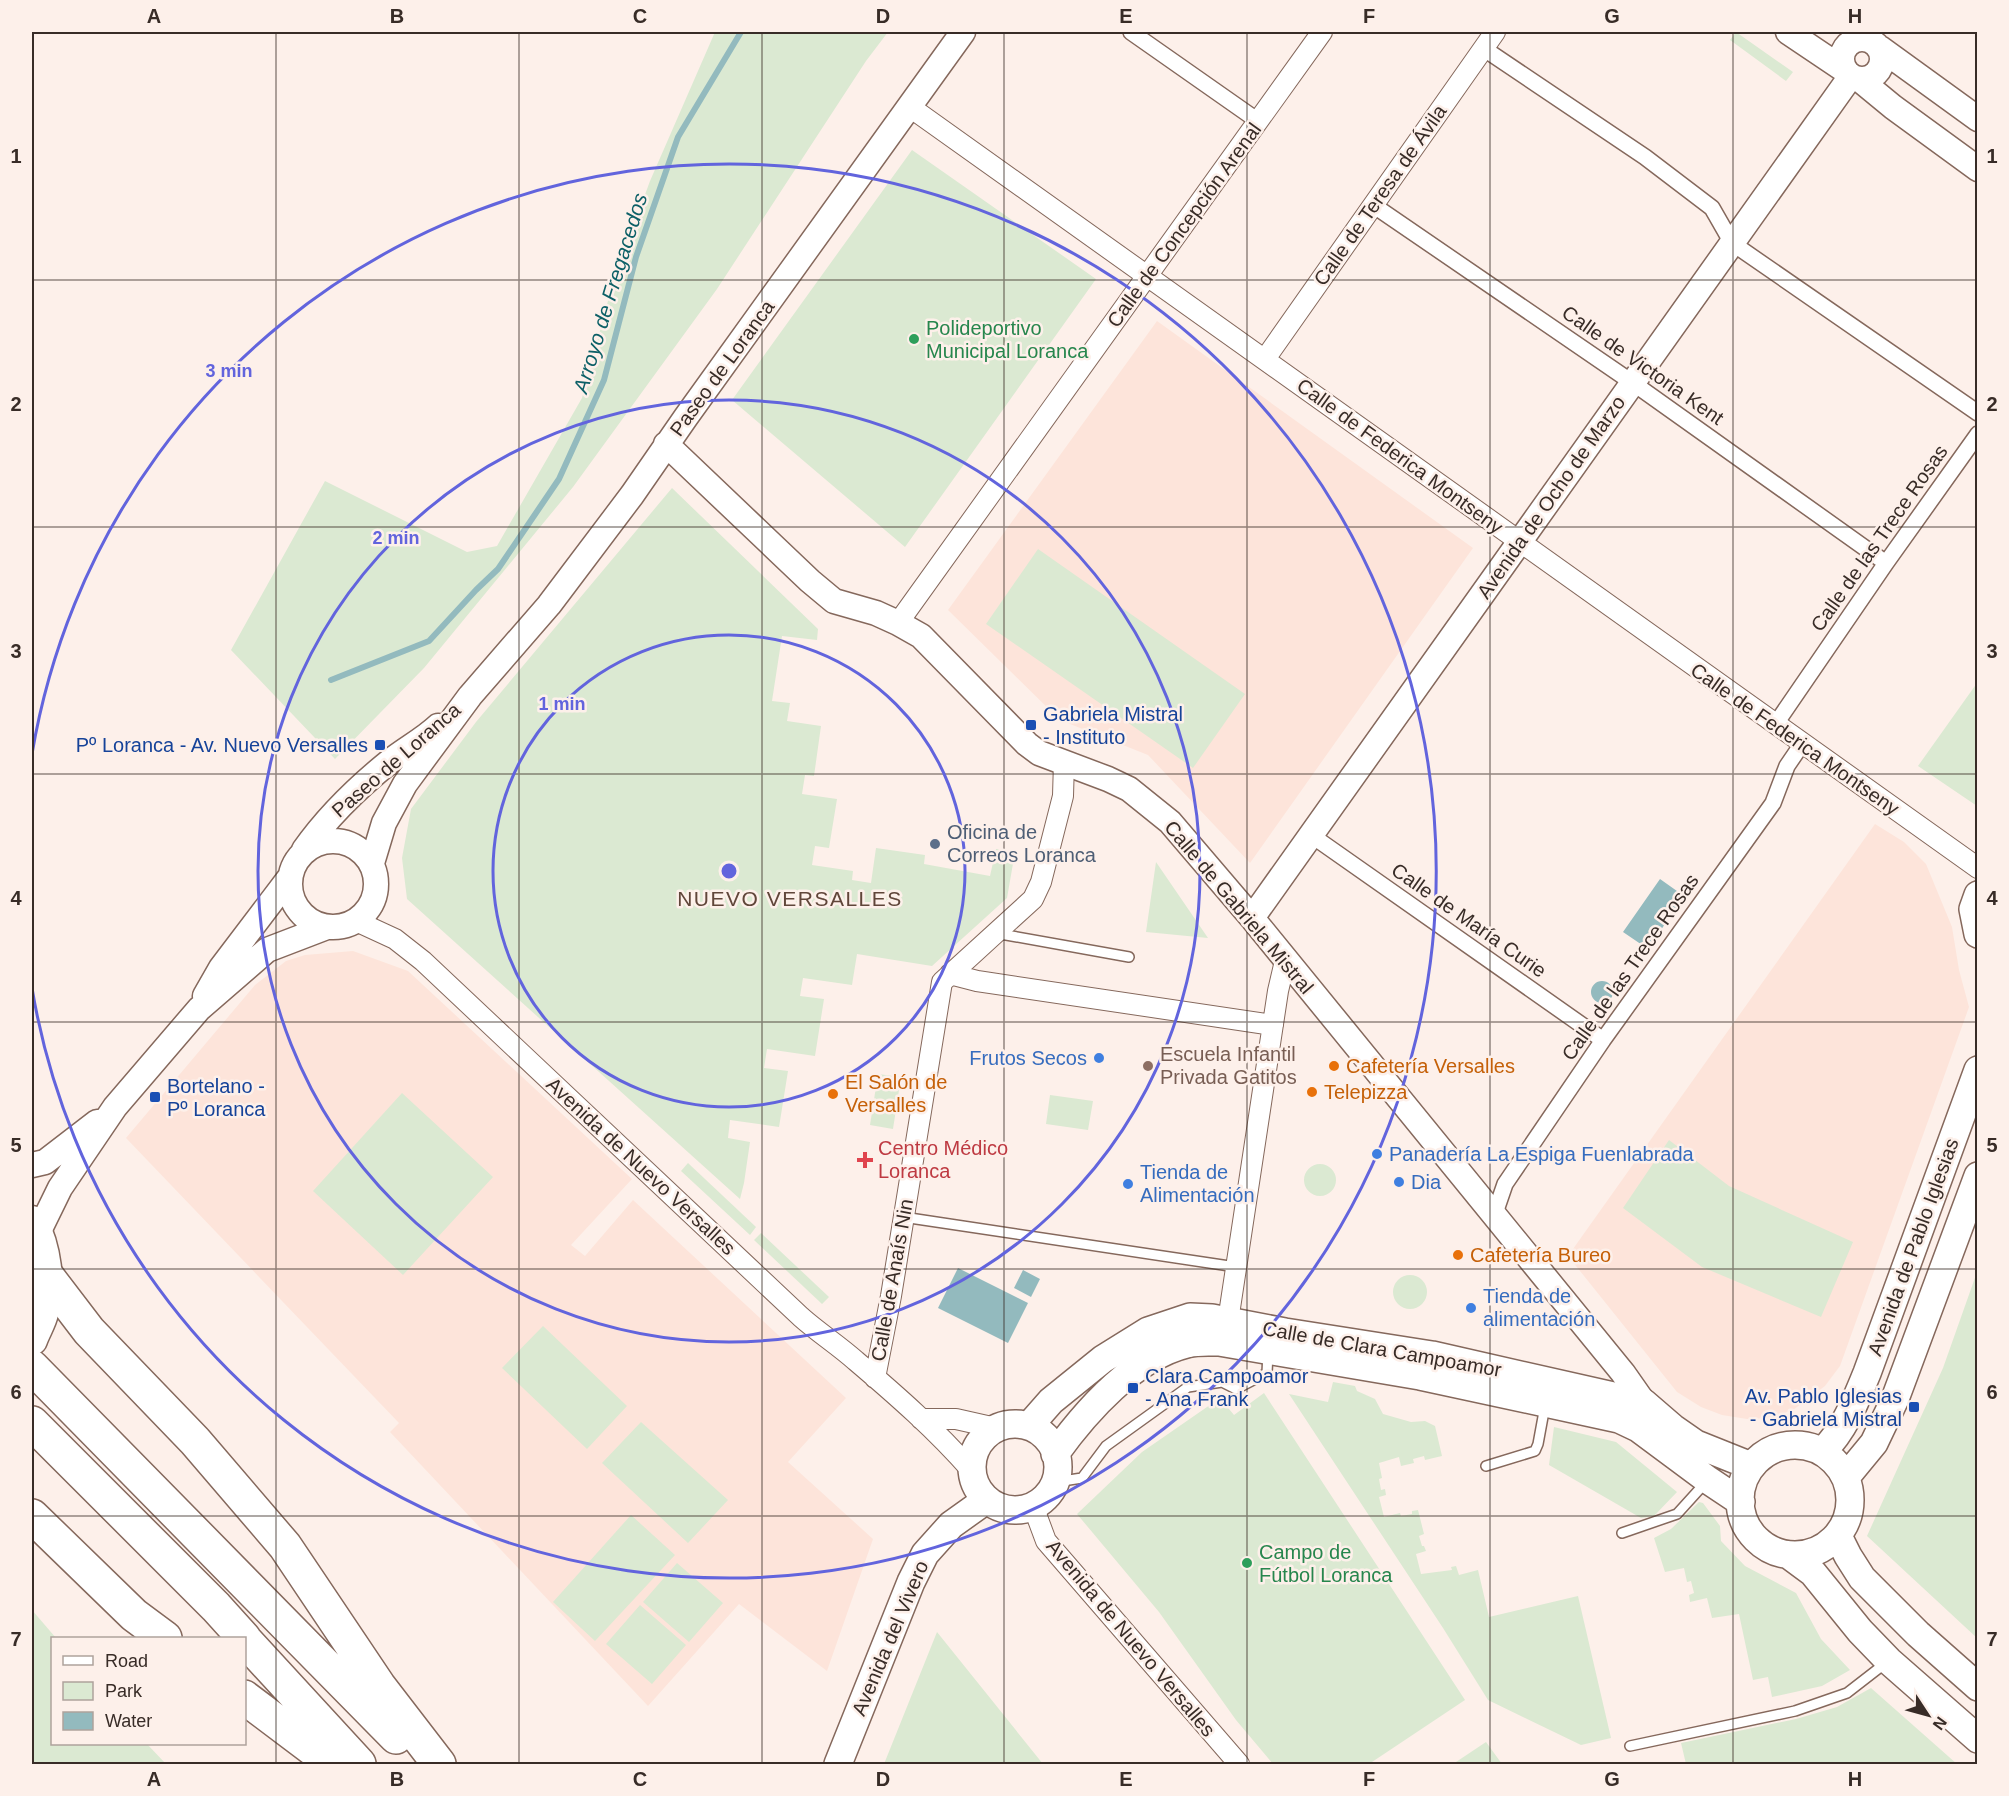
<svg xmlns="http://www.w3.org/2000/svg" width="2009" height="1796" font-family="Helvetica,sans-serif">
  <rect width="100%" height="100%" fill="#fdf0ea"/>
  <path fill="#fde4da" d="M1157,321L1473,548L1250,863L1148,755L1060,720L948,610Z
    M1875,824L1904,842L1926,864L1952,927L1959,970L1969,1007L1840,1366L1825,1386L1793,1410L1769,1418L1747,1419L1722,1415L1701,1407L1677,1392L1568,1256Z
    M353,951L408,971L632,1179L571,1245L585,1256L633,1200L846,1398L788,1462L873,1539L827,1671L739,1604L648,1706L390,1432L399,1423L126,1138L255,985L286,961L305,955Z"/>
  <path fill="#dbe9d2" d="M715,32H888L866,61L717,289L573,487L424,668L335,759L231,650L325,481L467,552L497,546L582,398L613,282L650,181Z
    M1736,32L1793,72L1786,81L1730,40Z
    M912,150L1096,279L905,547L732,400Z
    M672,488L818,629L817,640L782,636L772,701L790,703L787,721L821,726L814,776L805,775L802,794L837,799L829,848L815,846L812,865L853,871L852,880L871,883L876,848L925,855L924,864L990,876L996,849L1015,852L1007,898L932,966L857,954L852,985L803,978L800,996L824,999L815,1056L767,1049L764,1068L788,1071L780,1121L779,1127L730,1120L728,1138L750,1142L744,1183L740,1199L407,899L402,858L411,809L476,722Z
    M1038,549L1245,694L1193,768L986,624Z
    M1977,683V806L1918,766Z
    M1156,862L1208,938L1146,932Z
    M878,1074L901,1077L893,1129L870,1125Z
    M402,1093L493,1177L403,1275L313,1191Z
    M1050,1095L1093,1101L1088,1130L1046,1124Z
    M1669,1140L1729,1186L1853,1242L1821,1317L1702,1267L1623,1208Z
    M688,1163L756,1227L750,1235L681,1171Z
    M1304 1180a16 16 0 1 1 32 0a16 16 0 1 1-32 0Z
    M761,1233L829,1297L822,1304L754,1240Z
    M1977,1272L1978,1638H1977L1867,1536L1943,1368Z
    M1393 1292a17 17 0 1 1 34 0a17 17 0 1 1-34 0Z
    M543,1326L627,1406L587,1449L502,1368Z
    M1333,1382L1355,1386L1357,1391L1375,1399L1383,1414L1411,1422L1425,1421L1435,1426L1442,1456L1425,1460L1424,1456L1413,1459L1414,1463L1401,1466L1399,1457L1379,1463L1382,1478L1379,1479L1381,1490L1385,1489L1386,1495L1379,1497L1384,1517L1400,1513L1401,1516L1412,1514V1511L1418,1510L1424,1534L1419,1536L1422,1546H1424L1426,1551L1416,1554L1421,1574L1452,1570L1451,1567L1456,1566L1459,1575L1478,1570L1489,1617L1578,1596L1611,1738L1581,1745L1488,1700L1443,1628L1289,1394L1328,1402Z
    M1264,1393L1465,1700L1369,1764H1273L1236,1720L1159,1612L1077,1514L1142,1452L1220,1398L1234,1415Z
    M641,1422L728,1500L688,1543L602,1463Z
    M1554,1427L1616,1442L1677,1492L1654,1516L1641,1518L1549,1465Z
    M1699,1502L1703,1503L1720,1526L1721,1541L1745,1566L1796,1593L1821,1639L1850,1670L1822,1686L1772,1697L1768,1677L1753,1680L1739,1614L1712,1618L1707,1598L1690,1602L1689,1595L1694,1593L1691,1581L1687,1582L1684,1568L1665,1572L1654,1538L1671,1529Z
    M631,1515L675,1555L595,1641L553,1602Z
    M677,1563L723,1603L689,1642L643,1602Z
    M640,1605L686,1645L652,1684L606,1644Z
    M32,1610L56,1638H52V1744H147L166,1764H32Z
    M937,1632L1043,1764H884Z
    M1871,1688L1957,1764H1686L1681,1743L1796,1719L1837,1707Z
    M1486,1742L1502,1764H1453Z"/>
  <path fill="#93babe" d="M1660,879L1684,896L1648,949L1623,932Z
    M1591 992a11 11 0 1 1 22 0a11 11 0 1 1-22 0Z
    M958,1268L1028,1303L1008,1343L938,1308Z
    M1023,1270L1040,1279L1031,1297L1014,1288Z"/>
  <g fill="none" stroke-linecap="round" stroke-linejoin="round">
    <path stroke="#93babe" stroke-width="6" d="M331,680L429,641L476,590L498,569L559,479L604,380L636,257L678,137L741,32"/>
    <g stroke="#85685c" stroke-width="12">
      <path id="service" d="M995,933L1129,957
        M903,1217L1236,1267
        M1486,1466L1535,1451L1538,1444L1545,1406
        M1056,1482L1082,1478L1106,1446L1188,1387L1222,1382L1236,1389L1267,1373L1268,1352
        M1622,1533L1677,1514L1706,1482
        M1630,1746L1795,1711L1847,1693L1887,1662"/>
    </g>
    <g stroke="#85685c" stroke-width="18">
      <path id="pedestrian" d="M1131,32L1258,121
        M1483,48L1645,157L1712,208L1732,243L1978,413
        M1373,205L1633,383L1886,563
        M1775,725L1886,563L1978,434
        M1311,835L1603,1040
        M1494,1216L1505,1184L1603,1040L1773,803L1787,766L1802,744"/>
    </g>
    <g stroke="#85685c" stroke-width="22">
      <path id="minor" d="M910,107L1978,868
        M1265,359L1495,32
        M898,623L1322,32
        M356,921L395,939L423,961L801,1317C819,1333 838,1345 856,1361C896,1395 936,1430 971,1470
        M950,974L977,981L1273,1025
        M1228,1321L1278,991L1285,961
        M875,1378L891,1296L942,982L1033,899L1041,882L1063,796L1064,762
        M921,1419H956L996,1428
        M1033,1506L1046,1541L1239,1764"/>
    </g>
    <g stroke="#85685c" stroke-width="27">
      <path id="tertiary" d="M1788,32L1846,71
        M1842 59a20 20 0 1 1 40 0a20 20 0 1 1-40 0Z
        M1880,48L1978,119
        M1859,79L1893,107L1978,169
        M666,444L810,581L834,601L876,613L898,623L921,636L1027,744L1039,753L1108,779L1129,789L1170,822L1252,918L1623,1373L1644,1403
        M290 884a43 43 0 1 1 86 0a43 43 0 1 1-86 0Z
        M304,850C328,816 357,788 389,762C405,749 423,740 438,726
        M372,863L384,823L405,784L470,696L549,605L632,495L686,417L963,32
        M1252,918L1851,76
        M205,996L221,968L290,877
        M32,1165L45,1162L97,1122
        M38,1233L60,1188L115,1107L199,1009L267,950L327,927"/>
    </g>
    <g stroke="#85685c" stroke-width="30">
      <path id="secondary" d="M1978,895L1973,909L1978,934
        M972 1467a43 43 0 1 1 86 0a43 43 0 1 1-86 0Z
        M1029,1426L1051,1401L1103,1359L1148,1331L1190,1317L1212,1318L1285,1332L1432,1355L1644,1403L1673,1428L1696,1444L1751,1466
        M1740 1500a55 55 0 1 1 110 0a55 55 0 1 1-110 0Z
        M1823,1451C1845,1429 1855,1402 1867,1373L1978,1070
        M1055,1454C1086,1411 1134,1357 1187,1344C1197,1341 1209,1342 1219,1342L1420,1376L1619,1419L1638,1428L1708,1480L1741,1502
        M1846,1477L1874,1443L1895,1399L1978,1176
        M1838,1536L1848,1556L1862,1578L1918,1634L1978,1687
        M1790,1556L1813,1573L1860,1631L1889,1661L1978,1739
        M838,1764L911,1582L925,1554L951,1525L986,1500"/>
    </g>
    <g stroke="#85685c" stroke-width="33">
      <path id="primary" d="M32,1221C46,1247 51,1284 43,1313C41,1322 35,1331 32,1340"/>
    </g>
    <g stroke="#85685c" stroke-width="36">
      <path id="motorway" d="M47,1276L89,1331L195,1441L285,1546L379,1686L439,1764
        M32,1367L396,1737
        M32,1423L216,1607L244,1638
        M32,1516L134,1615L165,1638
        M244,1639L359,1764
        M244,1697L333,1764"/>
    </g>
    <use href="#service" stroke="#fff" stroke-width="9"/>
    <use href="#pedestrian" stroke="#fff" stroke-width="15"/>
    <use href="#minor" stroke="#fff" stroke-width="20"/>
    <use href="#tertiary" stroke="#fff" stroke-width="24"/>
    <use href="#secondary" stroke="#fff" stroke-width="27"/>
    <use href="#primary" stroke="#fff" stroke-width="30"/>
    <use href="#motorway" stroke="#fff" stroke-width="33"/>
  </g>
  <path fill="none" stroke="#382c27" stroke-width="1.5" stroke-opacity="0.55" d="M276,32V1764M519,32V1764M762,32V1764M1004,32V1764M1247,32V1764M1490,32V1764M1733,32V1764M32,280H1978M32,527H1978M32,774H1978M32,1022H1978M32,1269H1978M32,1516H1978"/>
  <g fill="none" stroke="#6264dd" stroke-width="3">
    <circle cx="729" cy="871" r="236"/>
    <circle cx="729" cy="871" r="471"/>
    <path d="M32 754A707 707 0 1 1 32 988"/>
  </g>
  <g fill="#2e9e5b" stroke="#fdf0ea" stroke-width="2">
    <circle cx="914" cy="339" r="6"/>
    <circle cx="1247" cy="1563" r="6"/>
  </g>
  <g fill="#1a4fb4" stroke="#fdf0ea" stroke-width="2">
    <rect x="1025" y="719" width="12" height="12" rx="3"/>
    <rect x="374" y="739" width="12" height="12" rx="3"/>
    <rect x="149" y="1091" width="12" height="12" rx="3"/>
    <rect x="1127" y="1382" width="12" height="12" rx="3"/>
    <rect x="1908" y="1401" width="12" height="12" rx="3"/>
  </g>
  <circle fill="#5c6f8a" stroke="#fdf0ea" stroke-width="2" cx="935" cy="844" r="6"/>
  <g fill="#3f7fe0" stroke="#fdf0ea" stroke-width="2">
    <circle cx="1099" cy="1058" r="6"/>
    <circle cx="1377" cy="1154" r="6"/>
    <circle cx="1399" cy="1182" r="6"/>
    <circle cx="1128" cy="1184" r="6"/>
    <circle cx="1471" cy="1308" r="6"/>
  </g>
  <circle fill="#8d6e63" stroke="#fdf0ea" stroke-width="2" cx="1148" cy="1066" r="6"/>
  <g fill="#e8710a" stroke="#fdf0ea" stroke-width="2">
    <circle cx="1334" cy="1066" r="6"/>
    <circle cx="1312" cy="1092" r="6"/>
    <circle cx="833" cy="1094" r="6"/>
    <circle cx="1458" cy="1255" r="6"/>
  </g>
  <path fill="#e0444e" stroke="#fdf0ea" stroke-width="2" d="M862 1151h6v6h6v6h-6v6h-6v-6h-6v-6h6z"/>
  <g text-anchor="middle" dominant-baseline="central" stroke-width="5" stroke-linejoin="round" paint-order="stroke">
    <g font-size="20" fill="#382c27" stroke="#fdf0ea">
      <text transform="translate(1380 195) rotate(-55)">Calle de Teresa de Ávila</text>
      <text transform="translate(1184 225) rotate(-54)">Calle de Concepción Arenal</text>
      <text transform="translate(1643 365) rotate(35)">Calle de Victoria Kent</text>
      <text transform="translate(722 368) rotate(-54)">Paseo de Loranca</text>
      <text transform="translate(1400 456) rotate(36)">Calle de Federica Montseny</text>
      <text transform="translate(1551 497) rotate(-55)">Avenida de Ocho de Marzo</text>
      <text transform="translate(1879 538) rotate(-55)">Calle de las Trece Rosas</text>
      <text transform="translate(1795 739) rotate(35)">Calle de Federica Montseny</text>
      <text transform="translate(396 760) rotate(-41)">Paseo de Loranca</text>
      <text transform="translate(1239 907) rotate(50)">Calle de Gabriela Mistral</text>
      <text transform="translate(1469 920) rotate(35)">Calle de María Curie</text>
      <text transform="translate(1630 967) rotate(-55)">Calle de las Trece Rosas</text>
      <text transform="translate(641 1166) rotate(43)">Avenida de Nuevo Versalles</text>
      <text transform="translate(1913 1247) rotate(-70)">Avenida de Pablo Iglesias</text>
      <text transform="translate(892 1280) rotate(-80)">Calle de Anaís Nin</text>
      <text transform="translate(1382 1349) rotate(10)">Calle de Clara Campoamor</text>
      <text transform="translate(890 1638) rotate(-67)">Avenida del Vivero</text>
      <text transform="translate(1131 1638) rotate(50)">Avenida de Nuevo Versalles</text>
    </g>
    <g font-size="20" fill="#27864d" stroke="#fdf0ea" text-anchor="start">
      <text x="926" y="328">Polideportivo<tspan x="926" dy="23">Municipal Loranca</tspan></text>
      <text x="1259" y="1552">Campo de<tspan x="1259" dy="23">Fútbol Loranca</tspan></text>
    </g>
    <g font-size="20" fill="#164399" stroke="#fdf0ea" text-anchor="start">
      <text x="1043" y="714">Gabriela Mistral<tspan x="1043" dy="23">- Instituto</tspan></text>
      <text x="368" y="745" text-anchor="end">Pº Loranca - Av. Nuevo Versalles</text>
      <text x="167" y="1086">Bortelano -<tspan x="167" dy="23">Pº Loranca</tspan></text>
      <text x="1145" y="1376">Clara Campoamor<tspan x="1145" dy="23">- Ana Frank</tspan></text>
      <text x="1902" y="1396" text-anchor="end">Av. Pablo Iglesias<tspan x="1902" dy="23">- Gabriela Mistral</tspan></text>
    </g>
    <g font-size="20" fill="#4e5e75" stroke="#fdf0ea" text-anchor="start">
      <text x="947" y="832">Oficina de<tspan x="947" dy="23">Correos Loranca</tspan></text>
    </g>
    <g font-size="20" fill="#785e54" stroke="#fdf0ea" text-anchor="start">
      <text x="1160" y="1054">Escuela Infantil<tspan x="1160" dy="23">Privada Gatitos</tspan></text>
    </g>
    <g font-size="20" fill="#366cbe" stroke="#fdf0ea" text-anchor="start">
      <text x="1087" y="1058" text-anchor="end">Frutos Secos</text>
      <text x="1389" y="1154">Panadería La Espiga Fuenlabrada</text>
      <text x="1140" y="1172">Tienda de<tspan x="1140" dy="23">Alimentación</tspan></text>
      <text x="1411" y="1182">Dia</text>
      <text x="1483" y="1296">Tienda de<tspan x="1483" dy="23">alimentación</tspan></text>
    </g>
    <g font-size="20" fill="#c56008" stroke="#fdf0ea" text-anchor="start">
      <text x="1346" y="1066">Cafetería Versalles</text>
      <text x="845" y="1082">El Salón de<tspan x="845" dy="23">Versalles</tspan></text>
      <text x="1324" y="1092">Telepizza</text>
      <text x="1470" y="1255">Cafetería Bureo</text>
    </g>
    <g font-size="20" fill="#be3a42" stroke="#fdf0ea" text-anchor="start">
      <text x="878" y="1148">Centro Médico<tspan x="878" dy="23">Loranca</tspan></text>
    </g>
    <g font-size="21" font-style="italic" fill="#0d6067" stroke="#fdf0ea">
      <text transform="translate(610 293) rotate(-73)">Arroyo de Fregacedos</text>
    </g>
    <g font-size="21" letter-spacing="1.5" fill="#60463a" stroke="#fdf0ea">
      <text x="790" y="898">NUEVO VERSALLES</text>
    </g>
  </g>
  <circle cx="729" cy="871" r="9" fill="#6264dd" stroke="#fdf0ea" stroke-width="3"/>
  <g font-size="18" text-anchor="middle" font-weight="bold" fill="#6264dd" stroke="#fdf0ea" stroke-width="5" stroke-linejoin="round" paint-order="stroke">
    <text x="229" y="377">3 min</text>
    <text x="396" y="544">2 min</text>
    <text x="562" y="710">1 min</text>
  </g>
  <rect width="2009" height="1796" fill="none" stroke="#fdf0ea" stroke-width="66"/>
  <rect x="51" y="1637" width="195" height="108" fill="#fdf0ea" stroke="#aea29c" stroke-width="1.5"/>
  <rect x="63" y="1656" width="30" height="9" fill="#ffffff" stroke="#aea29c" stroke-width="1.5"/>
  <text x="105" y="1667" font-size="18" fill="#382c27">Road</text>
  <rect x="63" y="1682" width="30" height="18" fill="#dbe9d2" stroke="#aea29c" stroke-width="1.5"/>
  <text x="105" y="1697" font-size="18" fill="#382c27">Park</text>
  <rect x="63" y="1712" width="30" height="18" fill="#93babe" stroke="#aea29c" stroke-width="1.5"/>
  <text x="105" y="1727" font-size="18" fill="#382c27">Water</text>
  <g transform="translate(1928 1715) rotate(126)" stroke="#fdf0ea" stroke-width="4.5" paint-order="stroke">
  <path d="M0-4.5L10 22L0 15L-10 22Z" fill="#382c27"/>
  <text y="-9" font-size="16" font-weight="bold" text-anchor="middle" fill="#382c27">N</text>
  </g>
  <rect x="33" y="33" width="1943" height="1730" fill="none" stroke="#382c27" stroke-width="2"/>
  <g font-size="20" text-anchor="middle" font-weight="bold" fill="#382c27">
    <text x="154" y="23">A</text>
    <text x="397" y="23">B</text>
    <text x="640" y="23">C</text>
    <text x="883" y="23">D</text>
    <text x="1126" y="23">E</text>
    <text x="1369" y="23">F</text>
    <text x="1612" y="23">G</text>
    <text x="1855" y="23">H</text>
    <text x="16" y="163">1</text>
    <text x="1992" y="163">1</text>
    <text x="16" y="411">2</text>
    <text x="1992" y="411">2</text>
    <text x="16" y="658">3</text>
    <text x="1992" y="658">3</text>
    <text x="16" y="905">4</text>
    <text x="1992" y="905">4</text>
    <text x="16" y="1152">5</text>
    <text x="1992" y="1152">5</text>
    <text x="16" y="1399">6</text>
    <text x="1992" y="1399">6</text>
    <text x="16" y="1646">7</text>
    <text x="1992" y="1646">7</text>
    <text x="154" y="1786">A</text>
    <text x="397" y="1786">B</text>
    <text x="640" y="1786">C</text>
    <text x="883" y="1786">D</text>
    <text x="1126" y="1786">E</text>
    <text x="1369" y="1786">F</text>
    <text x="1612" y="1786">G</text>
    <text x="1855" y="1786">H</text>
  </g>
</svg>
